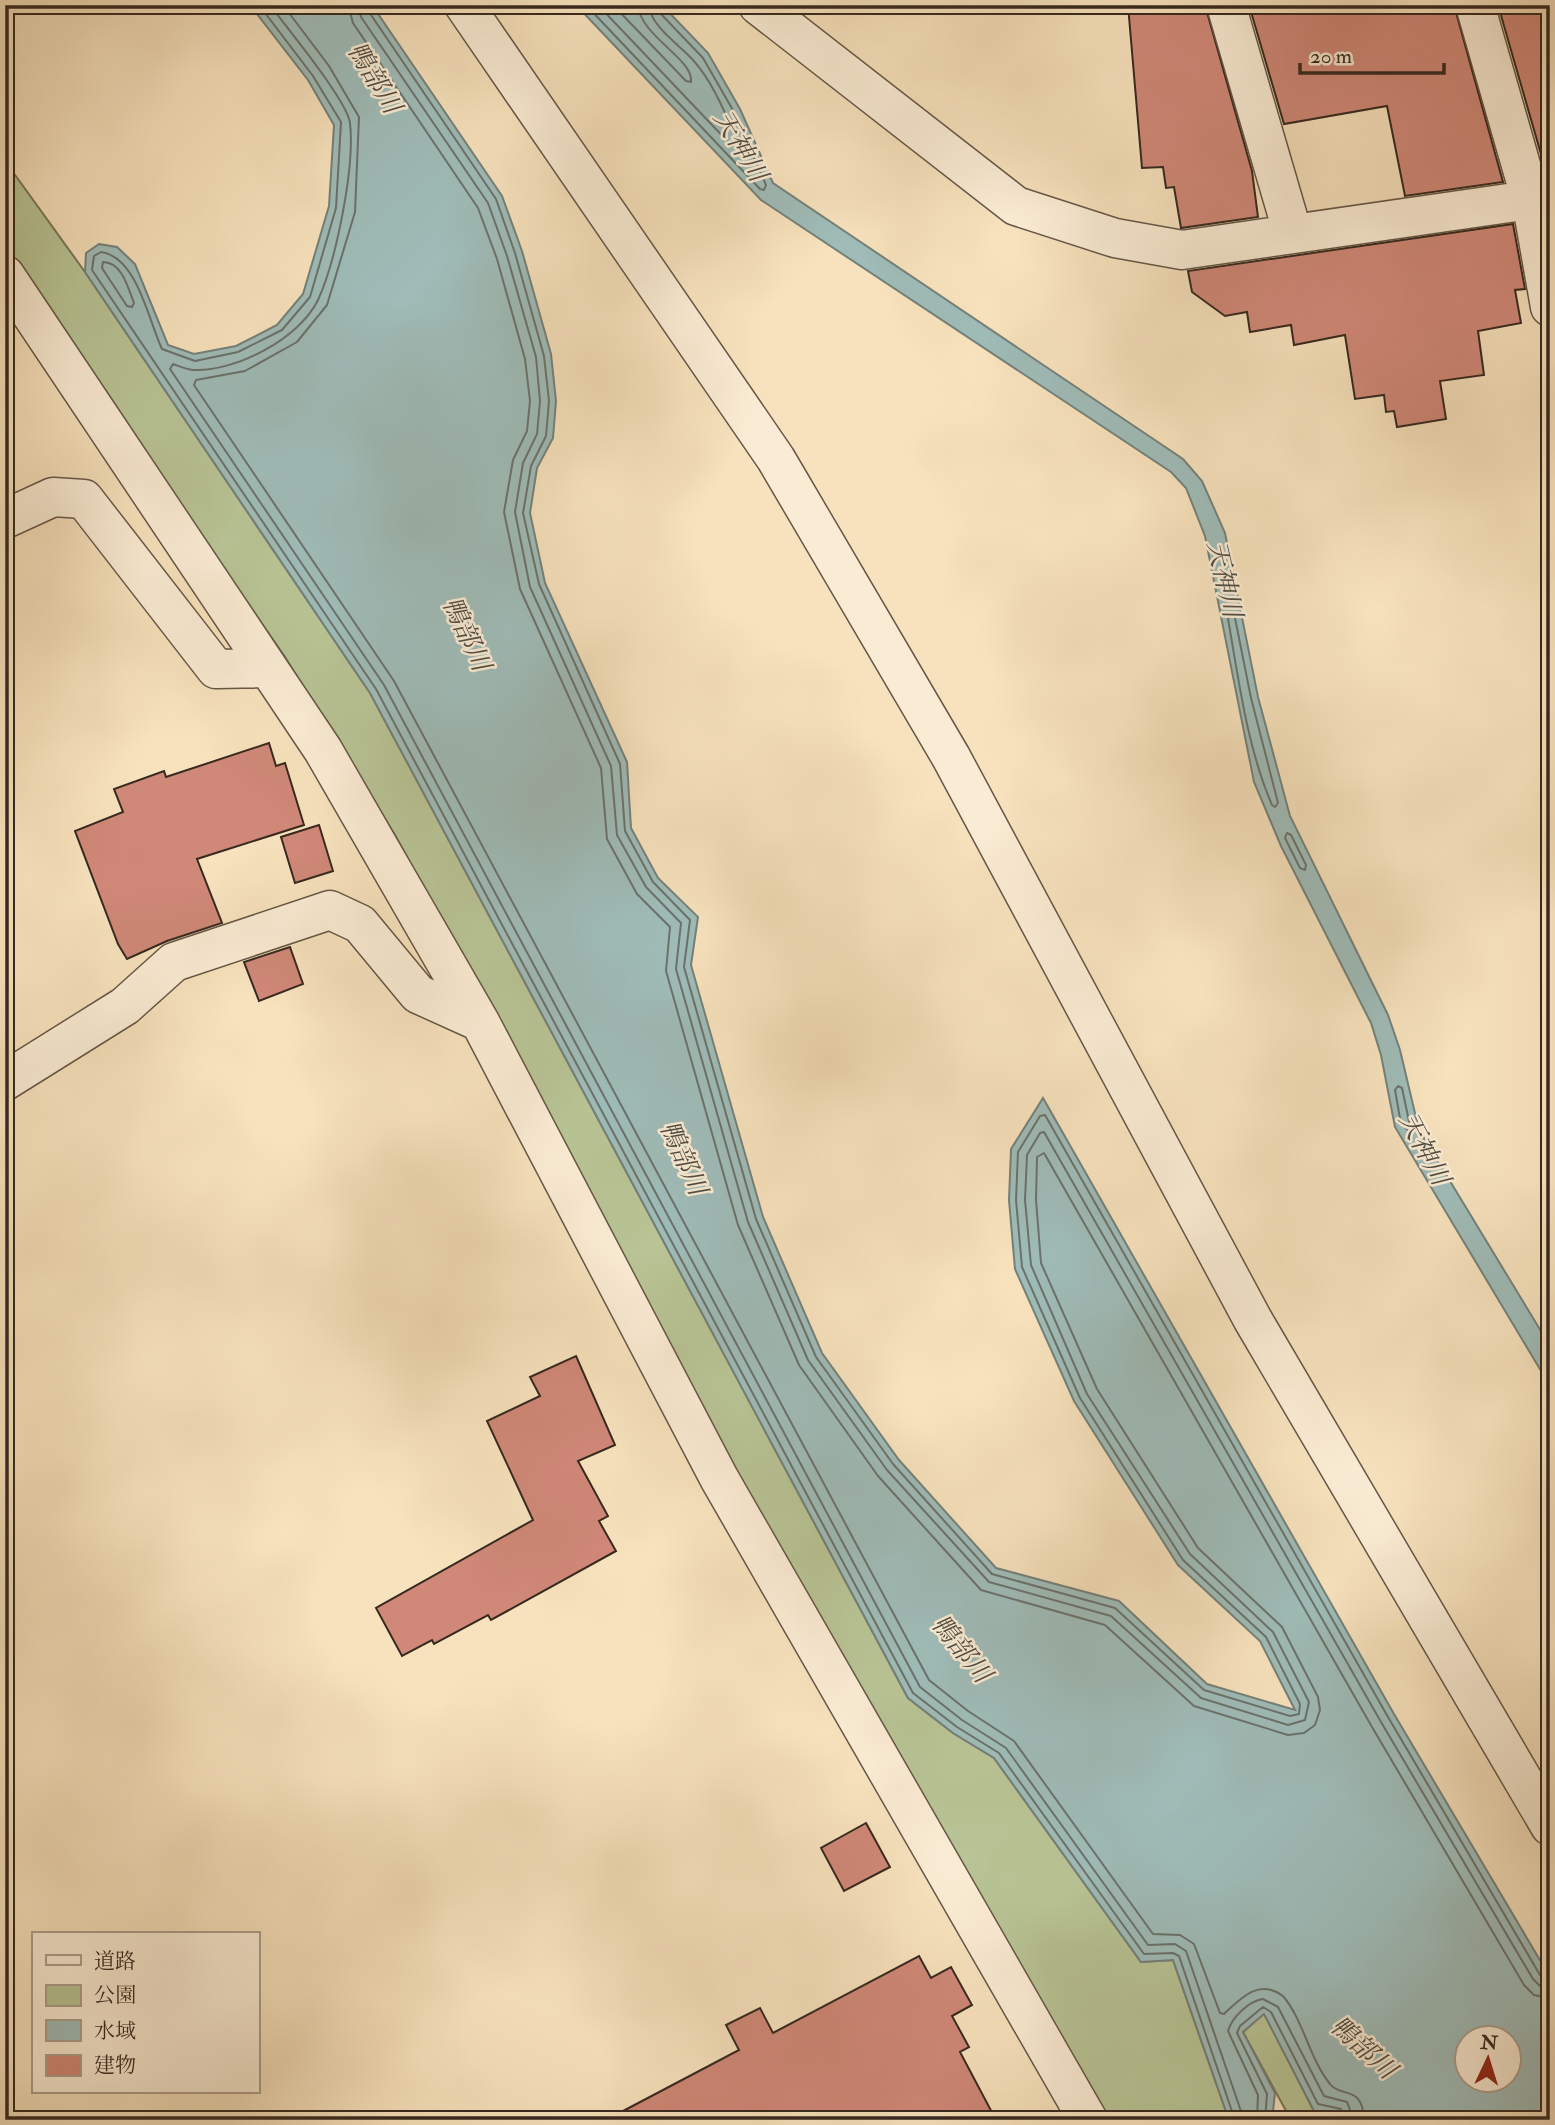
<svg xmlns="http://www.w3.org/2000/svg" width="1555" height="2125" font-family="'IM FELL Double Pica','Noto Serif JP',serif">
  <rect width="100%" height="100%" fill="#f7e2bd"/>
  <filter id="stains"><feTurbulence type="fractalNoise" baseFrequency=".00286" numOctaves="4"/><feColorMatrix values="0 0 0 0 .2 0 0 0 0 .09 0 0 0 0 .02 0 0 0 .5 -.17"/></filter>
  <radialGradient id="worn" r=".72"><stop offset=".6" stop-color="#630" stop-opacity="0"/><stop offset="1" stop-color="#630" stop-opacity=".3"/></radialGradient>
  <path fill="#b8c495" stroke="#77765a" stroke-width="2" d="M5,161L85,272L370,693L908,1698L953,1733L994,1758L1141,1962L1173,1960L1229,2120H1108L731,1474L492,1014L395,835L285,657L5,252Z
    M1264,2013L1314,2111L1337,2114L1339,2120H1291L1243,2032Z"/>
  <path fill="#9fbcb8" stroke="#75817b" stroke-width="2" fill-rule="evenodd" d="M250,5H372L502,196L522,251L551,354L556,401L553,438L537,468L530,513L545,583L627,762L631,828L658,878L698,917L691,965L763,1217L822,1353L899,1460L996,1568L1119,1601L1207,1684L1295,1710L1260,1641L1178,1565L1074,1401L1015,1269L1009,1200L1011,1149L1043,1098L1394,1714L1550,1977V2120H1339L1337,2114L1314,2111L1264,2014L1243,2032L1275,2093L1272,2120H1229L1173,1960L1141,1962L994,1758L953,1733L908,1698L370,693L85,272L86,253L99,244L117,247L135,264L168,345L194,354L236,346L277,325L303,294L329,206L334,125L308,80ZM1468,2038H1510V2080H1468Z
    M576,5H662L708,53L740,109L773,183L1183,459L1202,481L1225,533L1258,697L1290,816L1388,1015L1400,1050L1419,1130L1550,1346V1386L1395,1127L1381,1055L1371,1023L1281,846L1254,782L1205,536L1186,488L1171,472L761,200Z"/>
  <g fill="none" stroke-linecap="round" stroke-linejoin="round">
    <path stroke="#6a726c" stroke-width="2" d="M259,5L313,76L341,122L336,208L310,297L282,330L238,352L195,361L162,349C148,319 137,257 101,252L94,256L92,270L376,689L913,1693L957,1727L999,1753L1144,1954L1173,1953L1179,1956L1235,2120
      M270,5C286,27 347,100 350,123C355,167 336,261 318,300C299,339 235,372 193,370C186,369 179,366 173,364L170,369L384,685L920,1687L962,1720L1006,1748L1148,1945L1175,1944L1186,1951L1244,2120
      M283,5L329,66L359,117L355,212L327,305L297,342L245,371L196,380L194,385L394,681L929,1680L968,1711L1014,1741L1153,1934L1180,1935L1194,1944L1220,2013L1224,2014C1241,1998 1259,1978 1283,1996C1304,2021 1309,2058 1330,2084C1340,2098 1363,2084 1364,2120
      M348,5L353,23L478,208L497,259L525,359L530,401L527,431L513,460L504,512L520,589L601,768L607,839L637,894L670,927L666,971L738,1225L799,1365L878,1476L981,1590L1105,1625L1194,1706L1288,1735L1304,1733L1315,1725L1320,1710L1318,1697L1282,1627L1198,1548L1097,1389L1041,1263L1036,1200L1037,1157L1044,1153L1372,1727L1524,1985L1534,1995L1550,1998
      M358,5L361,17L488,203L507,256L536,357L540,401L537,434L523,463L515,512L530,587L611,766L617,835L646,887L681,923L676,969L748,1222L808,1360L887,1470L989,1582L1111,1616L1201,1698L1288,1725L1305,1720L1309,1702L1273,1632L1190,1554L1087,1394L1031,1265L1025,1200L1027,1155L1040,1133L1044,1132L1381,1722L1533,1979L1540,1986L1550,1988
      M367,5L369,12L496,199L515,253L544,356L549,401L546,436L531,466L523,513L539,584L620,764L625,831L653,882L690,920L684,967L756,1219L816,1357L893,1464L992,1574L1115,1608L1204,1690L1290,1716L1299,1714L1300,1704L1266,1637L1183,1560L1080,1398L1022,1267L1016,1200L1018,1152L1040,1116L1045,1115L1388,1717L1540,1975L1550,1979
      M586,5L760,189L764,190L766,185L734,112L703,58L660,13L658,5
      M598,5L732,146H736L738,142C726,115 713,82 693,60C680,45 650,26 649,5
      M613,5L686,81L691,82C694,59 640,36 638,5
      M103,262C122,262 128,288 134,303L132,307L127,306L102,268Z
      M1230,615L1235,618L1251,698L1278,803L1275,807L1272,805C1247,747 1239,681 1228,619Z
      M1287,833L1291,835L1306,865L1305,870L1300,868L1285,838Z
      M1398,1086L1402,1088L1410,1126L1408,1130L1401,1124L1395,1090Z
      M1257,2120L1258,2095L1228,2031C1232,2017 1249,2001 1263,1999L1278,2007L1324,2096L1347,2102L1354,2120
      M1265,2120L1267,2094L1237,2033L1240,2026L1263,2007L1271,2012L1318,2104L1341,2109L1345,2120"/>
  </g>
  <path fill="#d08878" stroke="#36291f" stroke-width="2" d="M1128,5H1205L1252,171L1258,217L1181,228L1174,187L1166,188L1163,167L1142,168Z
    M1249,5H1454L1503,182L1405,196L1387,106L1284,124Z
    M1498,5H1550V176L1547,175Z
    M1513,224L1525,289L1515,290L1521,323L1478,331L1484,375L1440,381L1446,419L1397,427L1394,411L1386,412L1384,395L1355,399L1345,335L1294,345L1291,325L1250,332L1247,312L1225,316L1192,292L1188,271Z
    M269,743L276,766L285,763L304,825L197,859L222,923L167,941L127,959L118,944L75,831L123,812L114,789L164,771L166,777Z
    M319,825L333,871L295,883L281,837Z
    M290,947L303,984L259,1001L244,962Z
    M576,1356L615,1445L578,1461L608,1516L599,1521L616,1551L491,1620L488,1615L434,1644L432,1640L402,1656L376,1608L533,1520L487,1421L540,1396L530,1377Z
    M866,1823L890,1867L844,1891L821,1848Z
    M919,1956L931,1978L951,1967L972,2005L952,2016L969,2047L960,2052L996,2120H606L739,2050L726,2025L760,2008L773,2033Z"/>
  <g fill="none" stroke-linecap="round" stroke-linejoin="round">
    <g stroke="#665746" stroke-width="41">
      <path id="minor" d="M464,5L776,459L951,757L1253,1320L1550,1826
        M758,5L1016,206L1115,238L1182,250L1550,197
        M1226,5L1293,234
        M1475,5L1531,200L1550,307
        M5,275L323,750L480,1022L719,1478L1088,2120
        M5,519L53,497L84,499L216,669L267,668
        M5,1081L125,1006L174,962L330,910L360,924L418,994L480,1022"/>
    </g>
    <use href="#minor" stroke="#faecd4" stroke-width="38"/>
  </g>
  <g text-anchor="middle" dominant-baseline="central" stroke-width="5" stroke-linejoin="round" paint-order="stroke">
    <g font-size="26" font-style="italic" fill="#504e45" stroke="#faecd4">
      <text transform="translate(374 78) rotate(59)">鴨部川</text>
      <text transform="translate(740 146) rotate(59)">天神川</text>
      <text transform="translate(1224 579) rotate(77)">天神川</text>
      <text transform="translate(466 634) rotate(65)">鴨部川</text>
      <text transform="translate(1424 1149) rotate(62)">天神川</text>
      <text transform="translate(683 1158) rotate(66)">鴨部川</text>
      <text transform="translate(961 1649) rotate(51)">鴨部川</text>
      <text transform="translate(1363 2048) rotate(42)">鴨部川</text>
    </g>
  </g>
  <rect width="1555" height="2125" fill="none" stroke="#f7e2bd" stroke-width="28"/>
  <rect x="7" y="7" width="1541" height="2111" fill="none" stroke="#36291f" stroke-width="3.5"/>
  <rect x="14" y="14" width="1527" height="2097" fill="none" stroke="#36291f" stroke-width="2"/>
  <rect x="32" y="1932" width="228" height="161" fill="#faecd4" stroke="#ac9e8c" stroke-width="2"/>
  <rect x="46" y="1955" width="35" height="10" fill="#faecd4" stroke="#ac9e8c" stroke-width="2"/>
  <text x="94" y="1968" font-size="21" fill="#36291f">道路</text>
  <rect x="46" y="1985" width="35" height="21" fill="#b8c495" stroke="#ac9e8c" stroke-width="2"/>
  <text x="94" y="2002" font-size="21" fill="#36291f">公園</text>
  <rect x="46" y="2020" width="35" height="21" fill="#9fbcb8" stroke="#ac9e8c" stroke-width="2"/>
  <text x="94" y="2038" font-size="21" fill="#36291f">水域</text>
  <rect x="46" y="2055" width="35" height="21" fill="#d08878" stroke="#ac9e8c" stroke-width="2"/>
  <text x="94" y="2072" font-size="21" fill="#36291f">建物</text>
  <g transform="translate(1488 2059) rotate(4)"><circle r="33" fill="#faecd4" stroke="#ac9e8c" stroke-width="2"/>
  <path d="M0-5L12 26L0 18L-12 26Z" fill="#8f2418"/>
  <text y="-10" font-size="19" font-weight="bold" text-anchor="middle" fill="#36291f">N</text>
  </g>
  <path d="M1300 63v10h144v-10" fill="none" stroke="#36291f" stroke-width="3.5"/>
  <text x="1310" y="63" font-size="21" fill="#36291f" stroke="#faecd4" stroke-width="5" paint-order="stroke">20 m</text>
  <rect width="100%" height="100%" filter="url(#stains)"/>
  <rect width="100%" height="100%" fill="url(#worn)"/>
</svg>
